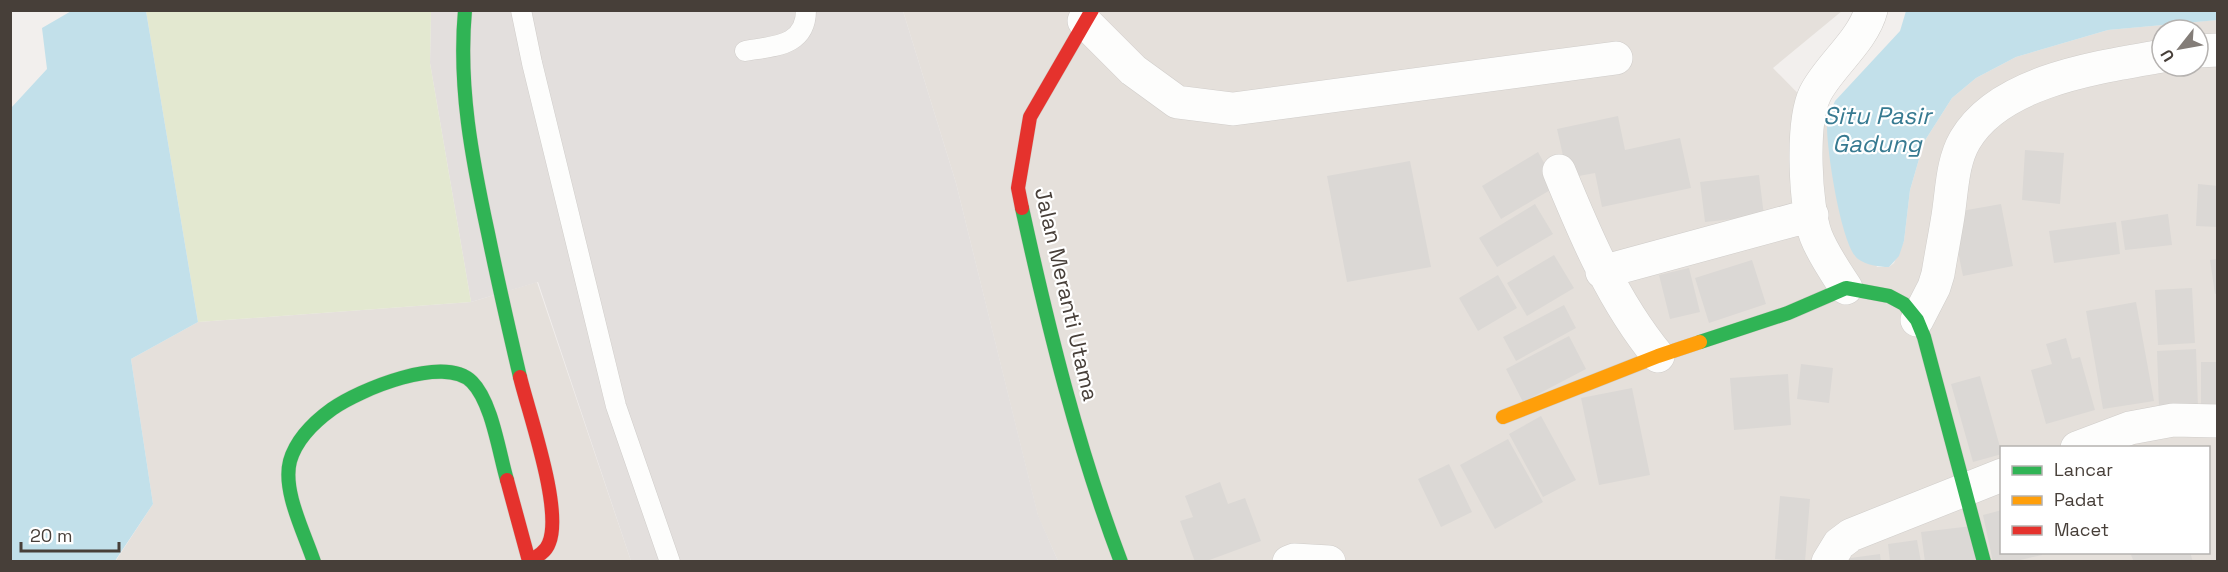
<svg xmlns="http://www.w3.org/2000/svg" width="2228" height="572" font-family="'Space Grotesk',sans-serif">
  <rect width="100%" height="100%" fill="#f2efed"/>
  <path fill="#e5e0db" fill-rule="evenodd" d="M903,11H1842L1773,68L1827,123L1829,143L1877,267H1889L1894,263L1904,241L1910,190L1924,142L1952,98L1976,78L2016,57L2108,30L2217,20V561H1058L1038,516L956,183ZM2162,30H2198V66H2162ZM2002,448H2208V552H2002Z
    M537,282L631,561L115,562L153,504L131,359L198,322L471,302Z"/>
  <path fill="#e3dfdd" d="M431,11H903L956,183L1038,515L1058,561H631L538,282L471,302L430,63Z"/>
  <path fill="#e3e8d0" d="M146,11H431L430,63L471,302L198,322Z"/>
  <path fill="#c2e0ea" d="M73,10L146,11L198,322L131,359L153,504L115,561H11V108L47,69L42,28Z
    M1906,11L2217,10L2218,20L2108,30L2016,57L1976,78L1952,98L1924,142L1910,190L1904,241L1899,256L1889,267C1879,267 1866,265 1858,259C1841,246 1826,146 1827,123C1828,115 1832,108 1835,101L1900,31Z"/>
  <path fill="#dbd8d5" d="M1618,116L1625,150L1680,138L1691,188L1602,207L1595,173L1568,178L1557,129Z
    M2025,150L2064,153L2060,204L2022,200Z
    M1538,152L1557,186L1501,219L1482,186Z
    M1410,161L1431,267L1347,282L1327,176Z
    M1759,175L1764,216L1705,222L1700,182Z
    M2198,184L2218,186V227L2196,226Z
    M1535,204L1553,234L1497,267L1479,238Z
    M2001,204L2013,266L1963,276L1950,213Z
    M2168,214L2172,245L2125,250L2121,221Z
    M2116,222L2120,254L2054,263L2049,231Z
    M1554,255L1574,288L1527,316L1507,283Z
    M2218,259V293L2215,294L2210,260Z
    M1752,260L1766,304L1709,323L1695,278Z
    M1689,268L1700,312L1670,319L1659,275Z
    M1498,275L1517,308L1478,331L1459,298Z
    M2192,288L2195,343L2158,345L2155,290Z
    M2136,302L2154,401L2103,409L2086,311Z
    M1564,305L1576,328L1516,361L1503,337Z
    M1569,336L1586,369L1523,402L1506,369Z
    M2066,338L2072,359L2080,357L2095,410L2046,424L2031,370L2052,364L2046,344Z
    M2196,349L2198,408H2159L2157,351Z
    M2201,362H2218V411L2201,410Z
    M1801,364L1833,368L1829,403L1797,399Z
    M1788,374L1791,425L1734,430L1730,378Z
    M1980,376L2002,454L1973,462L1951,384Z
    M1632,388L1650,475L1599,485L1581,398Z
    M1541,416L1576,480L1543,497L1509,434Z
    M1508,439L1543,502L1495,529L1460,465Z
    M1449,464L1472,512L1441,527L1418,479Z
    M1220,482L1228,504L1245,498L1261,541L1204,562H1195L1180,521L1193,517L1185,496Z
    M1780,496L1810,499L1805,562L1775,559Z
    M2002,510V552H2042V555L2012,562H1993L1983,515Z
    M1972,526L1976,562H1925L1921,532Z
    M1917,540L1921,562H1890L1888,544Z
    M2137,552H2190L2193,562H2134L2131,555Z
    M1880,554L1881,562H1844L1843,559Z"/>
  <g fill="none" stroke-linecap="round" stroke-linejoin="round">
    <g stroke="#d0cdca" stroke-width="21">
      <path id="lane" d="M521,10L532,63L616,406L670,562
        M745,51C773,46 806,47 806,10"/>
    </g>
    <g stroke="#d0cdca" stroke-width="34">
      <path id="street" d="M1084,21L1133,70L1177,102L1233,109L1616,58
        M2198,51L2218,50
        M1559,171C1586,237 1613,301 1658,356
        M1602,272L1812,215
        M1846,288C1835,271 1823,254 1816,236C1805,206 1801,123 1815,94C1828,67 1863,41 1871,10
        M1917,320L1934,287L1938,274C1941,255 1945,235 1948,216C1952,191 1952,162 1965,140C2000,80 2100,67 2162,56
        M2077,448L2130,428L2173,420L2218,421
        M1289,562L1294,560L1329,562
        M1828,562L1839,544L1851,535L2002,475"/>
    </g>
    <g stroke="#d0cbc4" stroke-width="15">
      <path id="fast" d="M465,10C458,86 472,159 488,233C498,282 509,330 520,377
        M1022,208C1048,327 1078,449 1121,562
        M1700,342L1788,313L1846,288L1889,296L1904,304L1917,320L1924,337L1984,562
        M314,562C305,534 282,491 290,461C296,440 314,422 332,409C359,390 444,354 472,382C492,402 499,453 507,480"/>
    </g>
    <g stroke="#d0cbc4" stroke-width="15">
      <path id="slow" d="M1503,417L1658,356L1700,342"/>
    </g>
    <g stroke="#d0cbc4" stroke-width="15">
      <path id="jam" d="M1022,208L1018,188L1030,117L1092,10
        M507,480L529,561C537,557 546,552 549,543C563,510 529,414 520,377"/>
    </g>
    <use href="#lane" stroke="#fdfdfc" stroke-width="20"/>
    <use href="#street" stroke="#fdfdfc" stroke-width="33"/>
    <use href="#fast" stroke="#30b455" stroke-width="14"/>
    <use href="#slow" stroke="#ff9f0a" stroke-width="14"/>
    <use href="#jam" stroke="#e5322d" stroke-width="14"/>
  </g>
  <g text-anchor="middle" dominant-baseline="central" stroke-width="4.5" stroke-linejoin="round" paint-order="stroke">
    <g font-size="22" fill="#473f39" stroke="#fff">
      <text transform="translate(1067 294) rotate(77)">Jalan Meranti Utama</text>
    </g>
    <g font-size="24" font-style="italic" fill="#377a91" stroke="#fff">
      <text x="1877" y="115">Situ Pasir<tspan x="1877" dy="28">Gadung</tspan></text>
    </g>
  </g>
  <rect width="2228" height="572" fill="none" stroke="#473f39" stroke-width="24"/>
  <rect x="2000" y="446" width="210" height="108" fill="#ffffff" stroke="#b5b2b0" stroke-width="1.5"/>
  <rect x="2012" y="466" width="30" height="9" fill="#30b455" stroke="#b5b2b0" stroke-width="1.5"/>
  <text x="2054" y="476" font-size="18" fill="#473f39">Lancar</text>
  <rect x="2012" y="496" width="30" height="9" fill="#ff9f0a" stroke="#b5b2b0" stroke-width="1.5"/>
  <text x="2054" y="506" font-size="18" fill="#473f39">Padat</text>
  <rect x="2012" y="526" width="30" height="9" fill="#e5322d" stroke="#b5b2b0" stroke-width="1.5"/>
  <text x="2054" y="536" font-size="18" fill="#473f39">Macet</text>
  <g transform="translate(2180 48) rotate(239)"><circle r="28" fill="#ffffff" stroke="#b5b2b0" stroke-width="1.5"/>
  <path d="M0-4.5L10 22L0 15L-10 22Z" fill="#837d78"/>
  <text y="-9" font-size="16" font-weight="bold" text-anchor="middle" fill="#473f39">U</text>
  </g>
  <path d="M21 542v9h98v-9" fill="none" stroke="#473f39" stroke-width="3"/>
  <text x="30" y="542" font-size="18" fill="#473f39" stroke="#ffffff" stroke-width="4.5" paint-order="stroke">20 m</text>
</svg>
